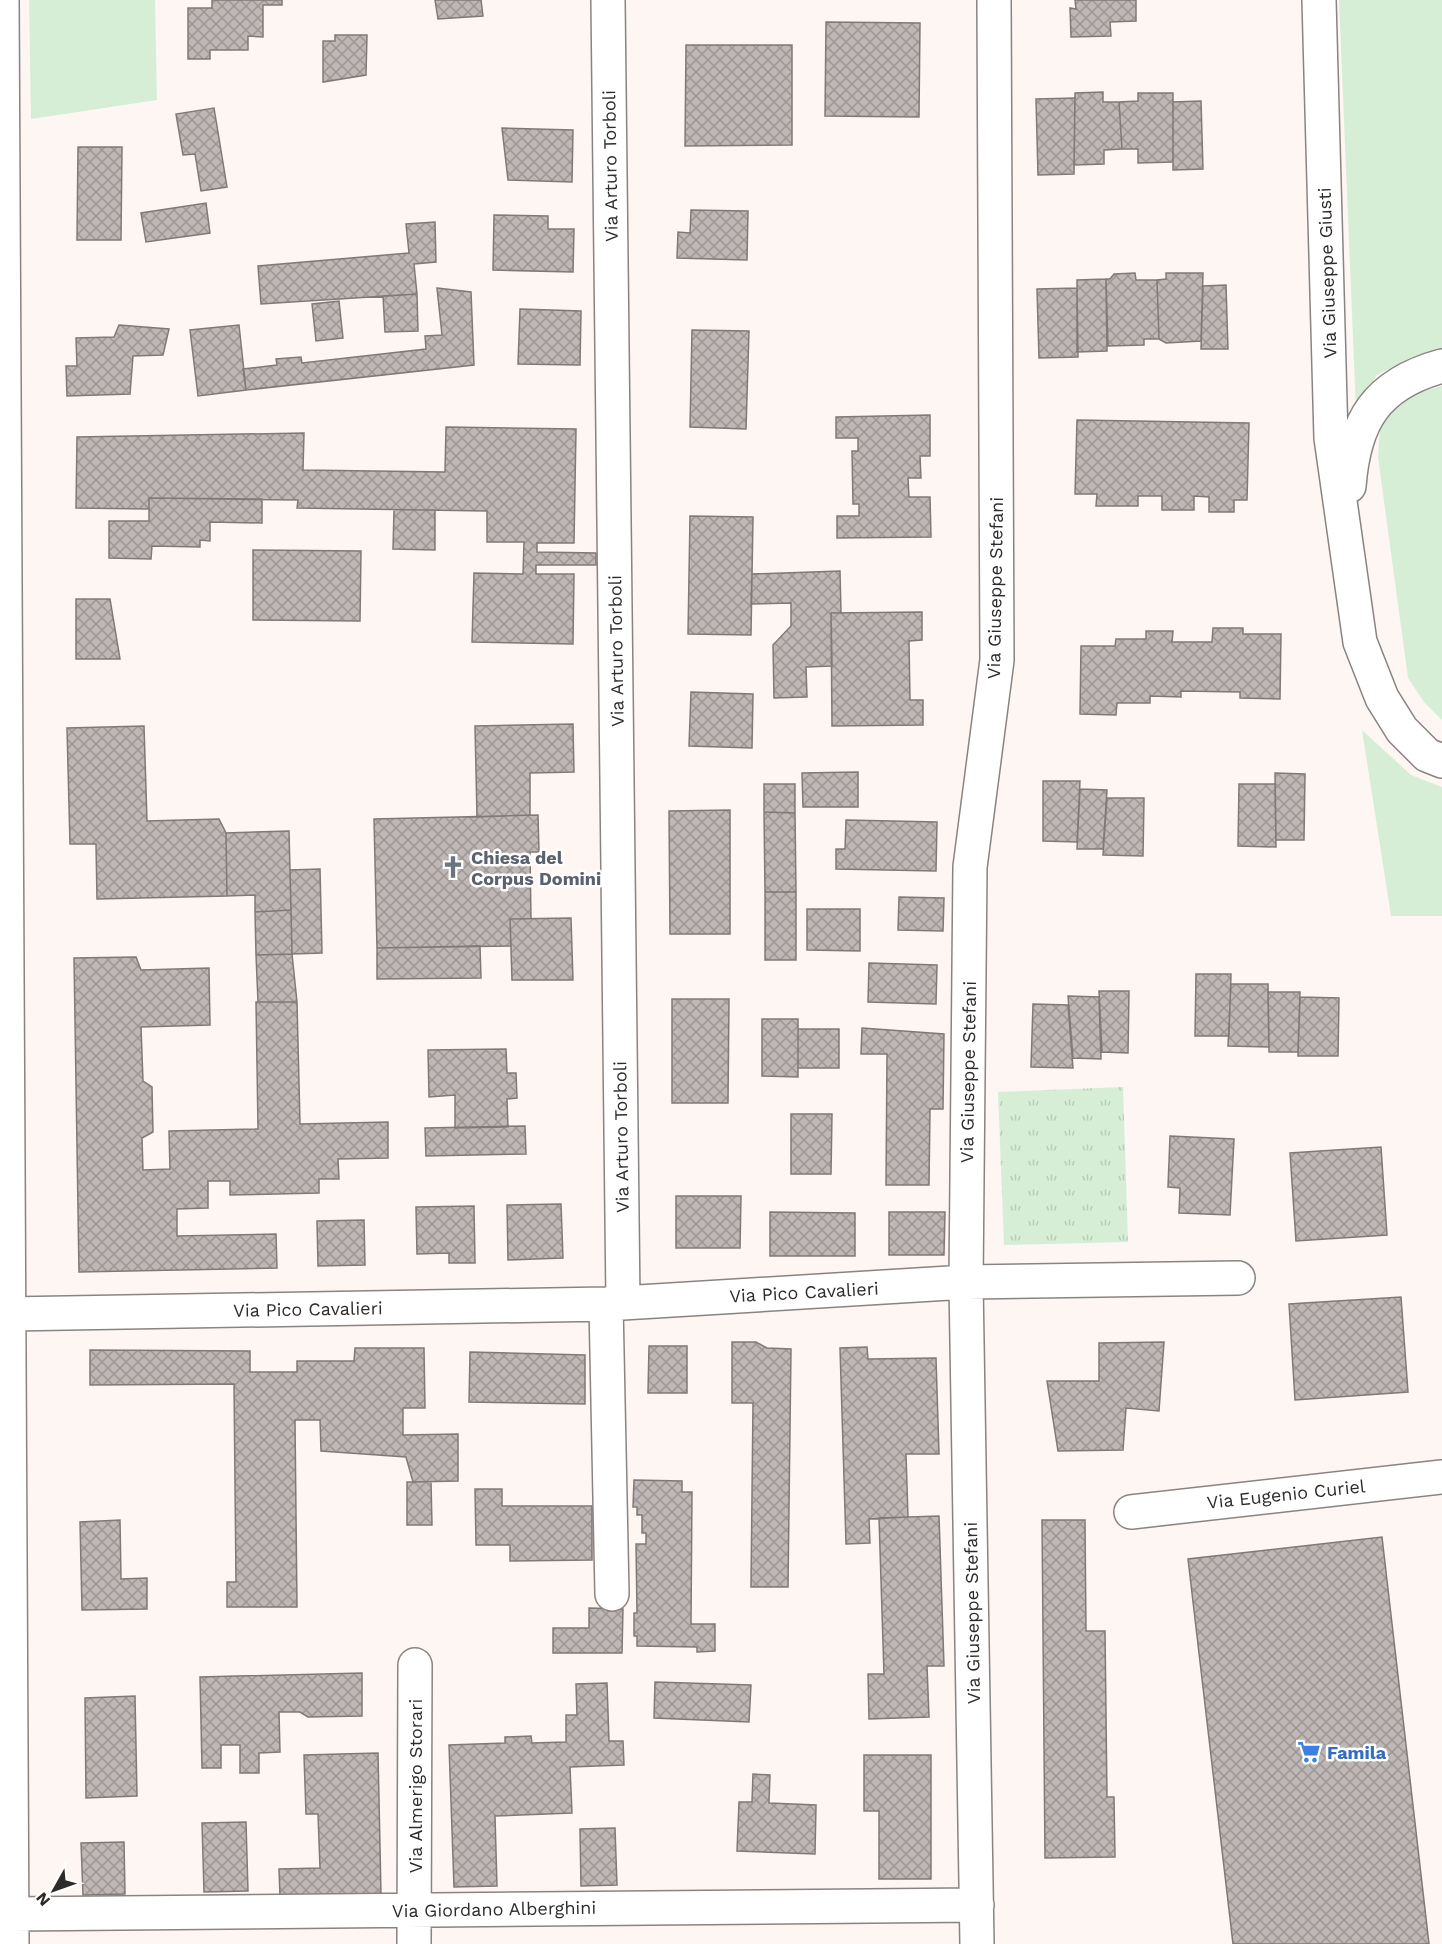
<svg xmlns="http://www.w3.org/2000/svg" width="1442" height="1944" font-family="'Work Sans',sans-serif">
  <defs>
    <pattern id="park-tufts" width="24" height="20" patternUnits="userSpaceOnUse" patternTransform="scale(1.5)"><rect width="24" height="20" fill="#d7eed6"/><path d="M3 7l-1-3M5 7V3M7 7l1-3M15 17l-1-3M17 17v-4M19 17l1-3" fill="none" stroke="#b9ccb8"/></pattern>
    <pattern id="building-cross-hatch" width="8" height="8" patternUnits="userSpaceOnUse" patternTransform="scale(1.5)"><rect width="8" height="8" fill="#beb7b5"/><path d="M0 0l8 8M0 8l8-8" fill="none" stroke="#9b9593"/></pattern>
  </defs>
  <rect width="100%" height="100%" fill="#fdf6f3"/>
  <path fill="#d7eed6" d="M29,0H155L157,100L31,119Z
    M1339,0H1442V349L1414,356L1377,375L1356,410Z
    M1442,386V720L1424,702L1408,678L1378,457C1379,447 1378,432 1383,424C1395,401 1419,392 1442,386Z
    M1362,730L1411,775L1442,787V916H1391Z"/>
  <path fill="url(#park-tufts)" d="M1123,1087L1128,1242L1004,1245L998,1092Z"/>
  <path fill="url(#building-cross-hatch)" stroke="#807977" stroke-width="1.5" d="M212,0H282V5H263V37L248,36V50H210V59H188V8H212Z
    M435,0H481L483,16L438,19Z
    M1075,0H1136V21L1110,22L1111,36L1071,37L1070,8L1076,9Z
    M826,22L920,23L919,117L825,116Z
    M335,35H367L366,75L323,82V41H335Z
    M686,45H792V145L685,146Z
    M1103,92V102H1119L1122,149L1104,150V164L1074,165L1075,93Z
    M1138,93H1173V162L1138,163V149H1122L1119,102L1138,101Z
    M1075,98L1074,174L1038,175L1036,99Z
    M1201,101L1203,169L1173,170V102Z
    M214,108L227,187L201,191L195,154L183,155L176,114Z
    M502,128L573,130L572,182L508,180Z
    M78,147H122L121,240H77Z
    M206,203L210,233L146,242L141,213Z
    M691,210L748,211L747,260L677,258L678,232L690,233Z
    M494,215L548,216V229H574L573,272L493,270Z
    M435,222L436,262L414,264L417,294L261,304L258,266L409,253L406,224Z
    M1135,273L1136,280H1157L1159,339H1144V345L1108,346L1106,279H1110L1114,274Z
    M1166,273H1203L1201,341L1166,343L1159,339L1157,280L1166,279Z
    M1106,279L1107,351L1077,352V280Z
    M1226,285L1228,349H1201L1203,286Z
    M437,288L471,292L474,365L246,390L243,369L277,365L276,359L301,357L302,363L426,349L425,336L442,335Z
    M1077,288L1078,357L1039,358L1037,289Z
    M417,294L418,331L385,332L383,296Z
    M339,301L343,338L316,341L312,304Z
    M520,309L581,311L580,365L518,364Z
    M119,325L169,329L163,355L133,356L130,394L67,396L66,366H77L76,338L114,337Z
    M239,325L246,390L198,396L190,330Z
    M692,330L749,331L746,429L690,427Z
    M930,415V456H920L921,478H908L909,497H930L931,537L837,538V516H859V504H853L852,451H858V438H836V417Z
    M1077,420L1249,423L1247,500H1234V512H1209V497L1194,496V510H1162V496H1138V506H1096L1097,494H1075Z
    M446,427L576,429L574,543H537V552L596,553V565H536V574H574L573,644L472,642L474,573L523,574L524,542H487V511L297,508L298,500L149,498V509L76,508L77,437L304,433L303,470L445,472Z
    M149,498L262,499V523L210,522V541L200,540V547L152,546L151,559L109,558V521H149Z
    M394,510H435V550L393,549Z
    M690,516L753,517L751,635L688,634Z
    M253,550L361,551L360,621L253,620Z
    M840,571L841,613H831L832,666L806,667L807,697L774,698L773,645L791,626V603L751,604L752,574Z
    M76,599H110L120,659H76Z
    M922,612V640L909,641L910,700H923V725L832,726L831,613Z
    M1213,628H1243V634H1281L1280,699L1240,698V692L1181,691V697L1150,696V703H1117L1116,715L1080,714L1081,646H1115L1116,639H1146V631H1173L1172,642H1212Z
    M691,692L753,694L752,748L689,746Z
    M573,724L574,772L530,773V815L477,817L475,726Z
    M144,726L147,821L219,819L226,833L227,896L97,899L96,844H70L67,728Z
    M858,772V807H803L802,773Z
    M1275,773L1305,774L1304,840H1276Z
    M1043,781H1080L1077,842L1043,841Z
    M764,784H795V813L764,812Z
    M1239,784H1275L1276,847L1238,846Z
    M1080,789L1107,790L1103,849H1077Z
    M1107,798H1144L1143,856L1103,855Z
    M730,810V934H670L669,811Z
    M764,812L795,813L796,892H765Z
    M538,815L539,852H530L531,919H510L511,946L377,948L374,819Z
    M846,820L937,822L936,871L836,869V849H845Z
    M289,831L291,910L255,912V895L227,896L226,833Z
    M320,869L322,953L292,954L290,870Z
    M765,892H796V960H765Z
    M899,897L944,898L943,931L898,930Z
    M807,909H860V951L807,950Z
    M291,910L292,954L256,955L255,912Z
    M571,918L573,980H512L510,919Z
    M480,946L481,978L377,979V948Z
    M292,954L297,1002H258L256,955Z
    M136,957L141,970L209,968L210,1025L141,1027L143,1081L152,1087L153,1132L142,1138L143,1170L170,1169L169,1131L258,1129L256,1002H297L300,1124L388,1122V1158L338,1159L339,1179H319V1193L230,1195V1181H208V1208L177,1209V1236L276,1234L277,1268L79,1272L74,958Z
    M869,963L937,965L936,1004L868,1002Z
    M1196,974H1231L1229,1036H1195Z
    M1231,984H1268L1269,1047L1228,1046Z
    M1099,991H1129L1128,1053L1102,1052Z
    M1268,992H1300L1298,1052H1269Z
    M1068,996L1099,997L1101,1059L1073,1058Z
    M1300,997L1339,998L1338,1056H1298Z
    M672,999H729L728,1103H672Z
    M1033,1004L1068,1005L1073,1068L1031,1067Z
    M762,1019H798V1077L762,1076Z
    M862,1028L944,1034L943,1109H930L929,1185H886L887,1054H861Z
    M798,1029H839V1068H798Z
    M506,1049L507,1073H516L517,1098L507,1099L508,1127L455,1128V1095L429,1097L428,1050Z
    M791,1114H832L831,1174H791Z
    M525,1126L526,1154L426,1156L425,1128Z
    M1170,1136L1234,1139L1230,1215L1179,1213L1180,1188L1168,1187Z
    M1381,1147L1387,1235L1296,1241L1290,1153Z
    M676,1196H741L740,1248H676Z
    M561,1204L563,1258L508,1260L507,1205Z
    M474,1206L475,1263H449V1253L417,1254L416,1207Z
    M770,1212L855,1213V1256H770Z
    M889,1212H945L944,1255H889Z
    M364,1220L365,1265L318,1266L317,1221Z
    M1401,1297L1408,1392L1295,1400L1289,1304Z
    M732,1342H756L767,1348L791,1349L788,1587H751L753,1403H732Z
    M1164,1342L1159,1411L1126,1408L1123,1450L1058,1451L1047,1381H1099V1343Z
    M649,1346H687V1393H648Z
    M867,1347L868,1359L936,1358L939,1454H906L908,1517L869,1519L870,1543L846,1544L840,1348Z
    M355,1348H424L425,1408H403V1435L458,1434V1481L413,1482L406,1457L321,1451L320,1420H295L297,1607H227V1582H236L234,1384L90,1385V1350L250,1351V1372H297V1361H354Z
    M470,1352L585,1355V1404L469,1402Z
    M634,1480L682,1481V1492H692L691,1624H715V1651L697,1652V1647L637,1646V1636H634V1613H637L636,1544H646V1533H642V1515H637V1507H633Z
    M407,1482H431L432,1525H407Z
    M475,1489H502V1506H592V1560L510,1561V1545H476Z
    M939,1516L944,1666H927L929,1717L869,1719L868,1674H884L879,1518Z
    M120,1520L121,1579L147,1578V1609L82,1610L80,1522Z
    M1042,1520H1085L1086,1631H1105L1107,1797H1114L1115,1857L1045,1858Z
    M1382,1537L1429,1944H1233L1188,1559Z
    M589,1608L623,1609L622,1653H553V1628H589Z
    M362,1673V1716L308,1717L300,1712H279L280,1752L259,1753V1773H240V1745H221V1768H202L200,1677Z
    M655,1682L751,1685L749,1722L654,1718Z
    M607,1683L609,1741H623L624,1765L570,1767L572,1813L495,1816L497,1886L454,1887L449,1745L505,1743V1737L531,1736L532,1743L566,1742V1715H577L576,1684Z
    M135,1696L137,1796L86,1798L85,1698Z
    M378,1753L381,1894L280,1897L279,1869L320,1868L318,1814H306L304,1755Z
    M864,1755H931V1879H879V1811H864Z
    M753,1774L770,1775L769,1803L816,1805L815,1854L737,1851L739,1802H752Z
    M246,1822L248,1891L204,1892L202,1823Z
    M615,1828L617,1885L581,1886L580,1829Z
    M124,1842L125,1894L83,1895L81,1843Z"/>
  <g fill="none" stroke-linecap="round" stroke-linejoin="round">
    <g stroke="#898481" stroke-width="36">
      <path id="minor" d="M2,0L12,1944
        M608,0L623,1303
        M1319,0L1331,438L1360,642L1382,698L1402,730L1427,755L1442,761
        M1349,486C1354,421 1376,384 1442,366
        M606,1304L612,1594
        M9,1314L606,1304L966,1282L1238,1278
        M1131,1512L1442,1477
        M12,1914L977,1905
        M414,1944L415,1665
        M977,1944L966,1282L970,867L997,660L994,0"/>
    </g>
    <use href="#minor" stroke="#fff" stroke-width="33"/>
  </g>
  <defs>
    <g id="church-bare" transform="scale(1.8)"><path d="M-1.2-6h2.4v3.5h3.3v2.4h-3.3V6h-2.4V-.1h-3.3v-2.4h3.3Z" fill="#6b7280" stroke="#fff" stroke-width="2.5" paint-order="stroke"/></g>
    <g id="supermarket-bare" transform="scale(1.8)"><path d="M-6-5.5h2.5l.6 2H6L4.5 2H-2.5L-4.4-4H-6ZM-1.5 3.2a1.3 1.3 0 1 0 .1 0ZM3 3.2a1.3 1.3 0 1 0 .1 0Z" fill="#3f7fe0" stroke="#fff" stroke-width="2.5" paint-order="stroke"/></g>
  </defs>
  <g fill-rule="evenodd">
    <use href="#church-bare" x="453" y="867"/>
    <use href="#supermarket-bare" x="1309" y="1752"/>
  </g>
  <g text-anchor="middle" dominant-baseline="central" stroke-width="5" stroke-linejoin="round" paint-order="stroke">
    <g font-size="18" fill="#2e2c2a" stroke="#fff">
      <text transform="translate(610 166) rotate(-91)">Via Arturo Torboli</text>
      <text transform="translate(1327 273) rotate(-92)">Via Giuseppe Giusti</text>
      <text transform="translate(995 588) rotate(-89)">Via Giuseppe Stefani</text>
      <text transform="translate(616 651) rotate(-91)">Via Arturo Torboli</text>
      <text transform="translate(968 1072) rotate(-89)">Via Giuseppe Stefani</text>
      <text transform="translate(621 1137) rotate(-91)">Via Arturo Torboli</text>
      <text transform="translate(804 1292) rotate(-3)">Via Pico Cavalieri</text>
      <text transform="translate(308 1309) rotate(-1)">Via Pico Cavalieri</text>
      <text transform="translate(1286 1494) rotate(-6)">Via Eugenio Curiel</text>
      <text transform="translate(972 1613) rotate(-91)">Via Giuseppe Stefani</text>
      <text transform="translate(415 1786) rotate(-90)">Via Almerigo Storari</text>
      <text transform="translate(494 1909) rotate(-1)">Via Giordano Alberghini</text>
    </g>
    <g font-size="18" font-weight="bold" fill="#5b616d" stroke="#fff" text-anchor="start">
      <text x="471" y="857">Chiesa del<tspan x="471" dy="21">Corpus Domini</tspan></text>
    </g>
    <g font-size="18" font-weight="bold" fill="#366cbe" stroke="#fff" text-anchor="start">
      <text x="1327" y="1752">Famila</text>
    </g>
  </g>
  <g transform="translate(54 1890) rotate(230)" stroke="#ffffff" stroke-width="4.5" paint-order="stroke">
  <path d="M0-4.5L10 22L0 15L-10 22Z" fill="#2e2c2a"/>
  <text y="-9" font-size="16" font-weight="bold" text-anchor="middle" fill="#2e2c2a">N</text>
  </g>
</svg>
